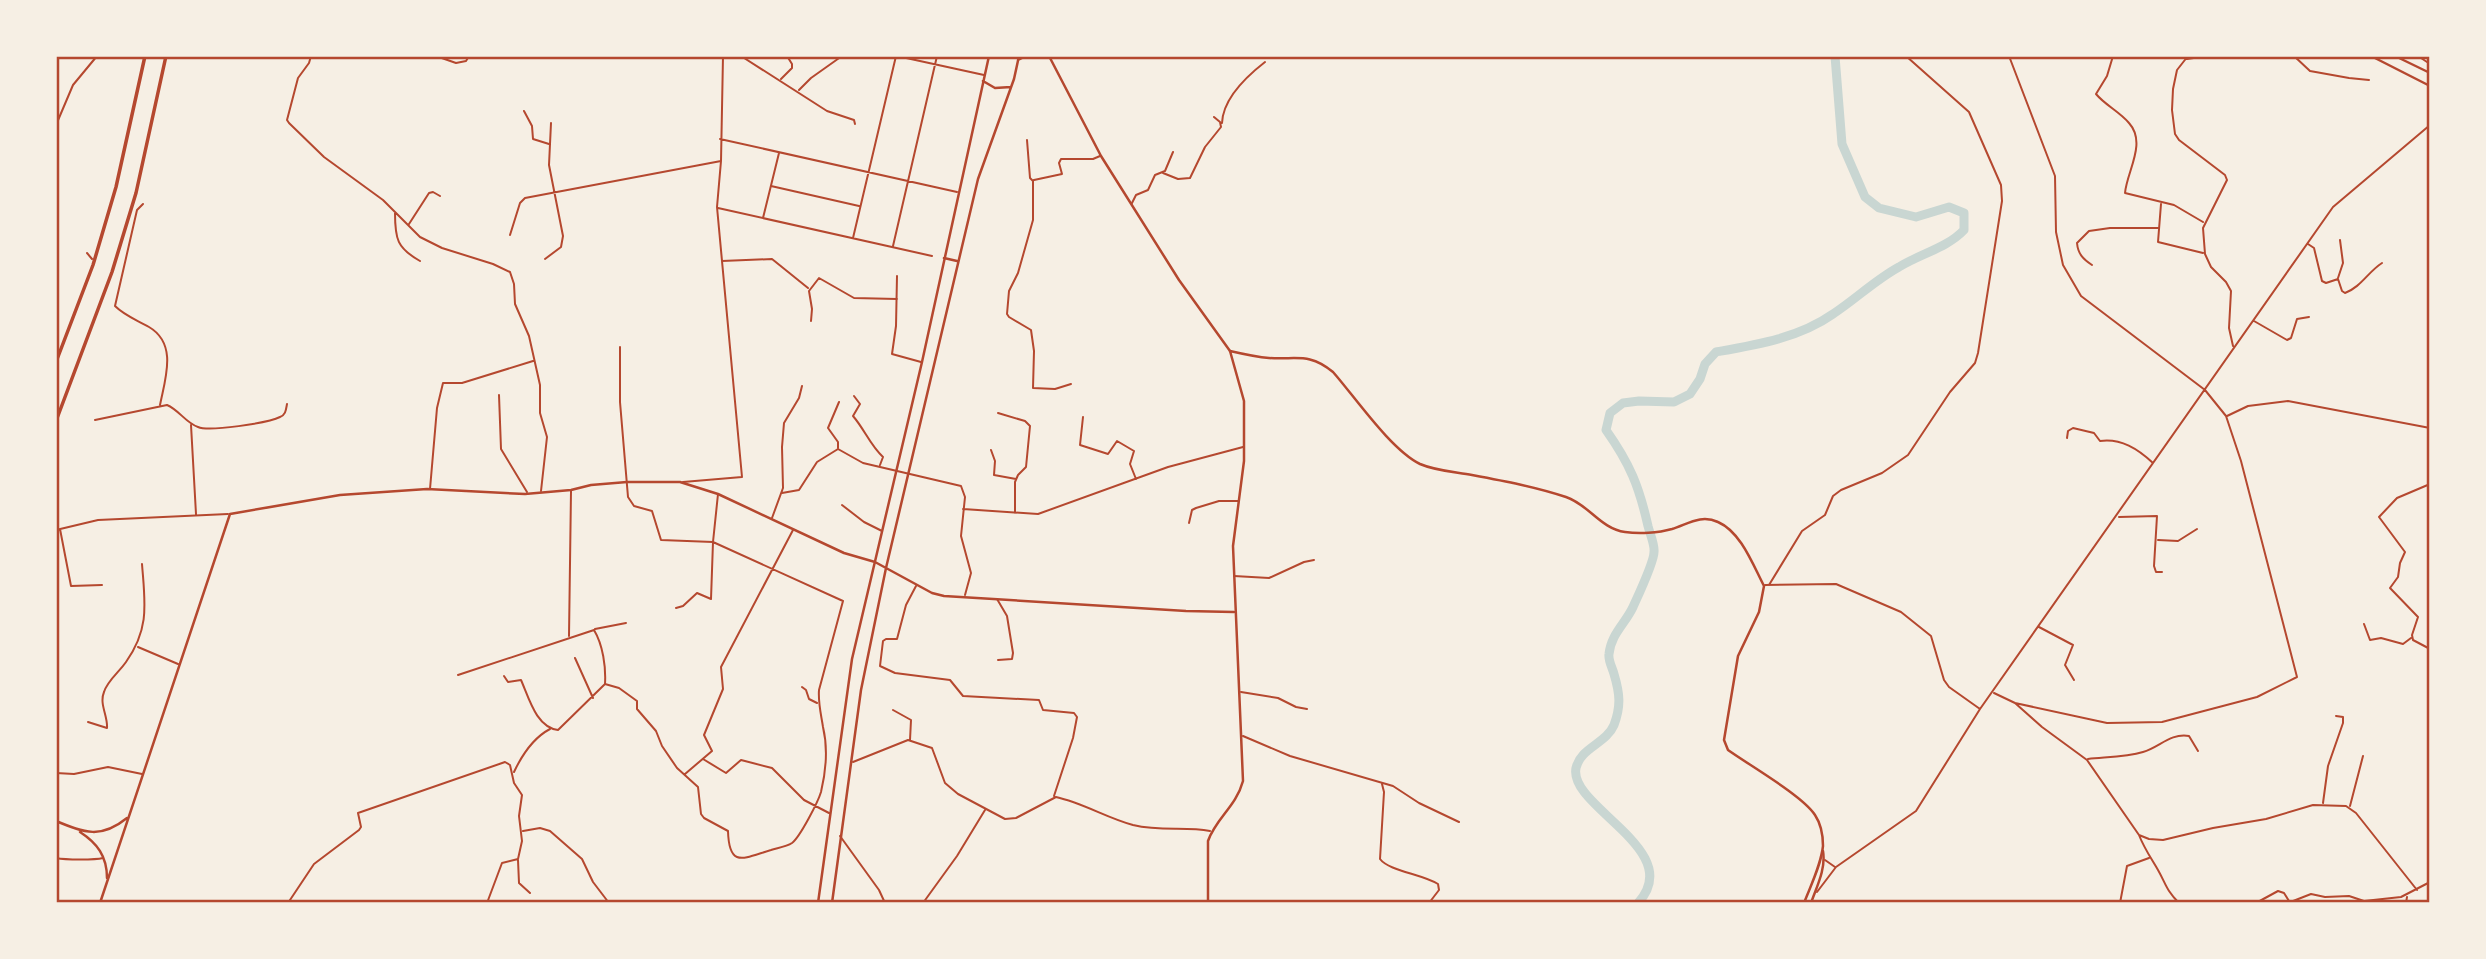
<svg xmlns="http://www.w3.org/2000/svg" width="2486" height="959" font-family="'Noto Sans',sans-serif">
  <rect width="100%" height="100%" fill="#f6efe4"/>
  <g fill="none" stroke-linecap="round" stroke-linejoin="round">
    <path stroke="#c9d6d2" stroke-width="9" d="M1638,903C1687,850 1568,807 1576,768C1581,747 1606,744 1614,725C1621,706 1620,694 1614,674C1612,667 1608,660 1609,654C1611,634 1625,624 1633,607C1638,596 1654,562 1654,552C1655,545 1650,534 1648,526C1639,486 1630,464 1606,430L1610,413L1623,403L1639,401L1674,402L1690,394L1700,379L1705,364L1716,352C1756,345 1799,338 1833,314C1856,299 1875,280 1899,267C1920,254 1947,248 1964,230V213L1949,207L1916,217L1879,208L1865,197L1842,144L1835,56"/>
    <path stroke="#b5482f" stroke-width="2" d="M311,56L309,63L298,78L287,120L289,123L324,157L383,200L420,237L442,248L493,264L510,272L514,284L515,304L529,336L540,385V413L547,437L541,491
      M436,56L456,63L466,61L469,56
      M741,56L827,111L854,120L855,124
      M897,56L984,75
      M2009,56L2055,176L2056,232L2063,265L2081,296L2205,390L2226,416L2241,461L2297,677L2257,697L2162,722L2107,723L2015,703
      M2113,56L2107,76L2096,94C2105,105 2120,112 2129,123C2147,143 2127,171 2125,193L2174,205L2203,222
      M2188,56L2177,70L2173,89L2172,110L2175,134L2179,140L2225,175L2227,180L2203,228L2205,254L2211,267L2226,282L2231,291L2229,328L2233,346
      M2294,56L2310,71L2349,78L2369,80
      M2418,56L2430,64
      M2187,59L2207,56
      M781,79L792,68V64L787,56
      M799,90L811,78L842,56
      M524,111L532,126L533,139L549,144
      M1222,123C1223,99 1247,76 1265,62
      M56,125L73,85L97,56
      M720,139L957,192
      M1027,140L1030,178L1033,181V220L1018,273L1009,291L1007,314L1009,317L1031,330L1034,351L1033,388L1055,389L1071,384
      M1163,173L1178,179L1190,178L1205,147L1221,127L1220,122L1214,117
      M1034,180L1062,174L1059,163L1061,159H1093L1100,156
      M771,186L859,206
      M1132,203L1136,195L1148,190L1155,175L1165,171L1173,152
      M143,204L137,210L115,306C125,316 137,320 149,327C178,344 165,379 160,405
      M2161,204L2158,242L2203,253
      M718,208L932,256
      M395,213C395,239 397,248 420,261
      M763,218L779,153
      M409,224L429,193L433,192L440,196
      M510,235L520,203L525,198L721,161
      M853,238L896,56
      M2308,244L2314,248L2322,281L2326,283L2338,279L2342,291L2345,293C2361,287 2368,272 2382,263
      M893,246L937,56
      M87,253L92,259
      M545,259L561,247L563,236L549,165L551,123
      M722,261L772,259L808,288
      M2092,265C2083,259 2078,254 2077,243L2089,231L2110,228H2158
      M897,276L896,326L892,354L921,362
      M2338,278L2343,263L2340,240
      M811,321L812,309L809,291L819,278L854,298L897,299
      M2254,321L2287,340L2291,338L2297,319L2309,317
      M499,395L501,449L527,492
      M854,396L860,404L853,416C865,430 870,445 883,457L880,465
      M998,413L1025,421L1030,426L1026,467L1018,475L1015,482V513
      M2227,416L2248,406L2288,401L2430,428
      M1083,417L1080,445L1108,454L1117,441L1134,451L1130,464L1136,479
      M95,420L167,405C179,410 186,423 198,427C209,432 268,423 280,417C286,415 286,409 287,404
      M191,425L196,514
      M2067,438L2068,431L2073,428L2094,433L2100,441C2121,438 2138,449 2153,463
      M838,448V442L828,428L839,402
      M991,450L995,461L994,475L1016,479
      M683,482L742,477L717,207L721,161L723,56
      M2430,484L2397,498L2379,517L2405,552L2400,563L2398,577L2390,588L2418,617L2412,635L2413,640L2430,649
      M430,489L437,408L443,383H462L533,361
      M782,493L799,490L817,462L838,449L863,463L961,486L965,497L961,536L971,573L965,595
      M842,505L864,522L882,531
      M963,509L1038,514L1168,467L1243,447
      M2119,517L2157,516L2154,566L2156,572H2162
      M772,518L783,488L782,447L784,423L799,398L802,386
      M1189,523L1192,510L1196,508L1219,501H1238
      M60,529L71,586L102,585
      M56,530L98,520L228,514
      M2158,540L2178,541L2197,529
      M1234,576L1269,578L1304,562L1314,560
      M1765,585L1836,584L1901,612L1931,636L1944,680L1949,687L1980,709
      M1769,585L1802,531L1825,515L1833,496L1841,490L1882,473L1908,455L1950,392L1975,363L1978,353L2002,201L2001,185L1969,112L1906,56
      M916,586L906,605L897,639H886L883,641L880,666L895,673L950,680L963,696L1039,700L1043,710L1074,713L1077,717L1073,738L1054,796
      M997,599L1007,616L1013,653L1012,659L998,660
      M676,608L683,606L697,593L711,599L713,542L718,494
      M2364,624L2370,640L2381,638L2403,644L2411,638
      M2039,627L2073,645L2065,665L2074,680
      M595,629L626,623
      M569,636L571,491
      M138,647L178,664
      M575,658L593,698
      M458,675L594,630C603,645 606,667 605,684L558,730C536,727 529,698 521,680L508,682L504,676
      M605,684L619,688L637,701V709L656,731L662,746L677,768L698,787L701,814L704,818L728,831C729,869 744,858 771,850C777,848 786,847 792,843C800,837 818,802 821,792C826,771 828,748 823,727C821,714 818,703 819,690L843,601L713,542L661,540L652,511L634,506L628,497L620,402V347
      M802,687L806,690L809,699L817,703
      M1241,692L1278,698L1296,707L1307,709
      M1994,693L2015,703L2042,727L2087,760L2139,835L2149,839L2163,840L2213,828L2266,819L2313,805L2346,806L2356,813L2417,890
      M893,710L911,720L910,740
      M88,722L107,728C108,716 99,704 104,692C107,681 120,671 126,662C150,628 145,603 142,564
      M1243,736L1290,756L1393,786L1419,803L1459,822
      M703,759L726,773L741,760L772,768L804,800L829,813
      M2088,759C2106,757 2126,757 2143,752C2160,747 2170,733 2189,736L2198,751
      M853,762L908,740L932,748L945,783L958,794L1005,819L1016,818L1056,797C1083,803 1107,818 1133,825C1162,832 1185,826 1210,831
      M514,772C522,755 533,738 550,729
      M56,773L74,774L108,767L142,774
      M685,774L712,751L704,735L723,689L721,667L793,530
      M1382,784L1384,792L1380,859C1389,871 1422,874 1438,884L1439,890L1429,903
      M2323,803L2328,766L2343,723V717L2336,716
      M2350,806L2363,756
      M523,831L540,828L550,831L582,859L593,882L609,903
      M2139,835C2144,848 2151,858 2158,870C2166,884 2166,890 2179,903
      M840,836L879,890L885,903
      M56,858C66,860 95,860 103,858
      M518,860L519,883L530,893
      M1825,860L1835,867
      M1817,892L1836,867L1916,811L1980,709L2333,207L2430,125
      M288,903L314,864L359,830L361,827L358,813L505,762L510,765L514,783L522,795L519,816L522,841L518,859L502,863L487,903
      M923,903L957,856L985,810
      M2120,903L2127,866L2149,858
      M2256,903L2278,891L2284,893L2289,901
      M2288,903L2311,894L2325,897L2349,896L2364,901L2401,897L2430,882
      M2406,903L2407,897"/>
    <path stroke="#b5482f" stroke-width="2.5" d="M1049,56L1101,156L1179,280L1230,351
      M1018,60L1026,56
      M983,81L995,88L1011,87
      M944,258L957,261
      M56,821C85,833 101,839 127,818
      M80,832C97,843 107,856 107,878
      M100,903L230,514L340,495L427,489L525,494L571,490L591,485L627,482H680L718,494L844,553L875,562L932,593L944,596L1186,611L1234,612
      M818,903L852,659L922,362L989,56
      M832,903L861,690L886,568L978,179L1014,79L1019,56
      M1811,903C1817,886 1826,869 1823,851"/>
    <path stroke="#b5482f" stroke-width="2.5" d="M2371,56L2430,86
      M2395,56L2430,73
      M1208,903V841C1216,818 1236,807 1243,781L1233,546L1244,461V401L1230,351C1243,354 1256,357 1269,358C1296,360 1309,352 1333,372C1355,397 1391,450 1420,464C1436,471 1456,472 1472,475C1504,481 1536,487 1566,497C1588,504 1601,529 1625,532C1639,534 1658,533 1672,529C1688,524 1701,514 1718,522C1741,532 1753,565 1764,586L1759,612L1738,656L1724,740L1728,750C1749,765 1803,796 1815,815C1821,824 1823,835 1823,846C1821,865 1811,885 1804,903"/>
    <path stroke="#b5482f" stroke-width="3.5" d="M56,362L93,265L116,187L145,56
      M56,421L112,272L136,193L166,56"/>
  </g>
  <rect width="2486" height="959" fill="none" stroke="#f6efe4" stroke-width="116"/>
  <rect x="58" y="58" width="2370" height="843" fill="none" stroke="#b5482f" stroke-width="2.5"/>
</svg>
